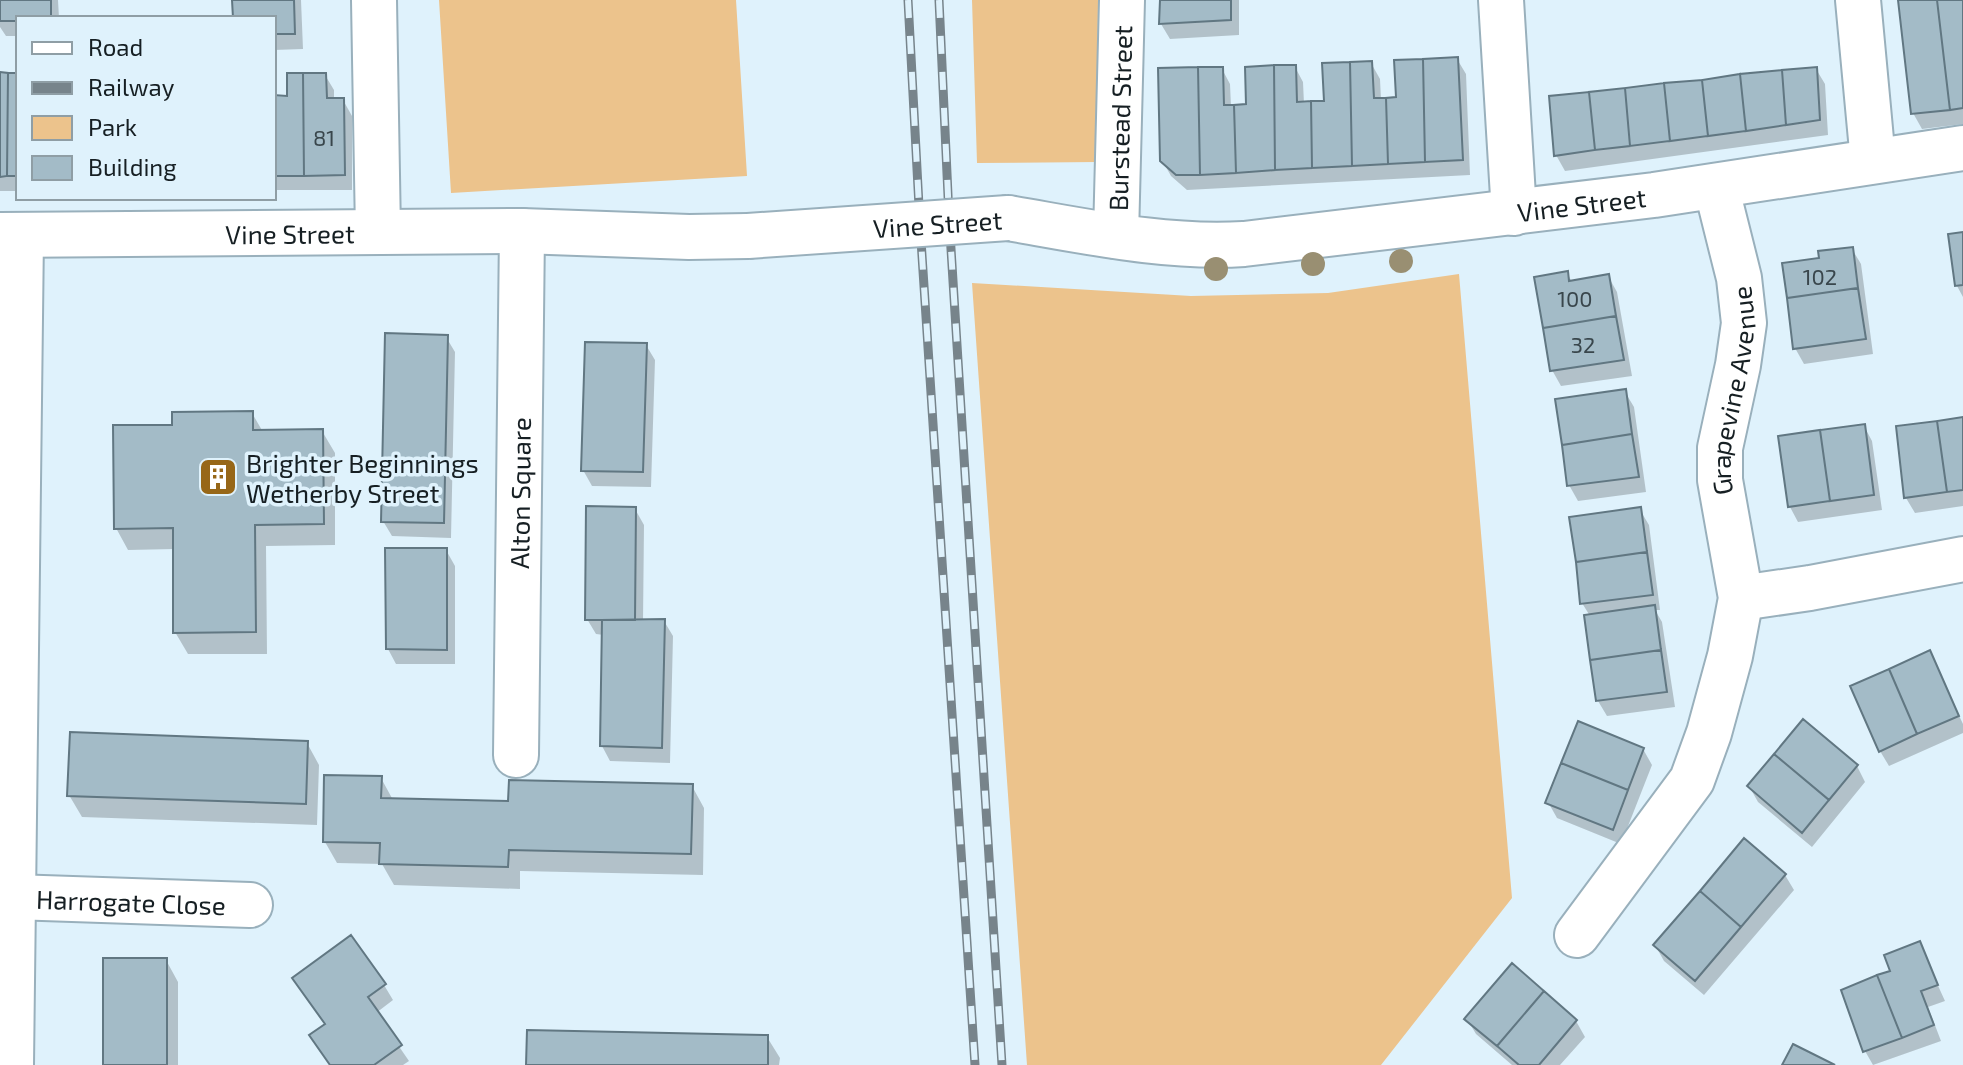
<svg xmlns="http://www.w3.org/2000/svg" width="1963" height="1065" font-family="'Exo 2',sans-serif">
  <rect width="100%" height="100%" fill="#dff2fc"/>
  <path fill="#ecc38c" d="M439,0H736L747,176L451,193Z
    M972,0H1098L1097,162L977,163Z
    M1459,274L1512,898L1381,1065H1027L972,283L1191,296L1328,293Z"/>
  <path fill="#0003" d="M0,0H58L59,18H18V36H6L0,27Z
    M234,0H301L303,49L274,50V18H235Z
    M1162,0H1239V35L1170,39L1161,24Z
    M1900,0H1963V124L1922,129L1913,113Z
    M1457,59L1466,74L1470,175L1187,190L1171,176L1162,160L1222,69L1230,84L1231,107L1248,106L1295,67L1303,82L1304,104L1326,103L1371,63L1380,79L1381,100L1398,99Z
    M1816,69L1825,84L1828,135L1565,171L1556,155Z
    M0,74H18V191H0Z
    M325,75L334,90V100H343L352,116V190H274V98H289Z
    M1963,234V297L1957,286Z
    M1852,249L1861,264L1873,354L1804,364L1795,348L1821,260Z
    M1567,273L1572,282L1608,276L1617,292L1632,376L1561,386L1552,370Z
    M446,337L455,352L451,538L392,536L383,521Z
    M646,345L655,360L651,487L592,486L583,470Z
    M1625,392L1634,407L1646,492L1578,501L1569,485Z
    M252,413L263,432L322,431L335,453V545L266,546L267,654H188L175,632V549L128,550L116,528L174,427Z
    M1963,419V506L1915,513L1906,498Z
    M1864,426L1872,441L1882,510L1798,522L1790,507Z
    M635,509L644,525L643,622L664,621L673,636L670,763L610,761L602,746L604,635L596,634L587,619Z
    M1640,510L1649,525L1660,610H1655L1662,622L1675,707L1607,716L1598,701L1586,616H1590L1582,603Z
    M446,550L455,566V664H396L388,649Z
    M1929,653L1963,724V733L1889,766L1880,751Z
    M307,743L319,765L317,825L82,817L69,795Z
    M1643,749L1652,765L1621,844L1557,818L1548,802Z
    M1857,766L1865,782L1812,847L1758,802L1749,786Z
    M381,778L393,800L510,803L692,786L704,808L703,875L520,871V889L394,885L382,864L337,863L325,842Z
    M1785,875L1794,890L1704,995L1664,961L1655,945Z
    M1919,944L1945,1001L1928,1007L1941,1041L1873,1065L1865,1051L1892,972Z
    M166,960L178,982V1065H105Z
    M1512,966L1576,1021L1585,1037L1560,1065H1512L1476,1034L1467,1019Z
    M384,985L393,1000L376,1013L409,1061L403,1065H330L326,1025Z
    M767,1037L780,1058L779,1065H528Z"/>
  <path fill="#a3bbc7" stroke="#617782" stroke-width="2" d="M0,0H51V18H18V21H0Z
    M232,0H294L295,34H274V18H233Z
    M1160,0H1231V20L1159,24Z
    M1898,0H1937L1950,110L1911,114Z
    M1937,0H1963V108L1950,110Z
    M1458,57L1463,160L1425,162L1423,59Z
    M1423,59L1425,162L1388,164L1386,98L1396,97L1394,60Z
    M1372,61L1374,98H1386L1388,164L1352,166L1350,62Z
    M1350,62L1352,166L1312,168L1311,101H1324L1322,63Z
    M1274,65H1296L1297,102L1311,101L1312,168L1275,170Z
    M1274,65L1275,170L1236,173L1234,105L1246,104L1245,67Z
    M1198,67H1223L1224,105H1234L1236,173L1200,175Z
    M1198,67L1200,175H1176L1160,161L1158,68Z
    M1817,67L1820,120L1786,125L1782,70Z
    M1782,70L1786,125L1746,131L1740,74Z
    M0,72L8,73L7,176L0,177Z
    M8,73H18V176H7Z
    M287,73H303L304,176H274V95L287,96Z
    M303,73H326L327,98H344L345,175L304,176Z
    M1740,74L1746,131L1708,136L1702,80Z
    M1702,80L1708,136L1670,141L1664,83Z
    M1664,83L1670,141L1630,146L1625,88Z
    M1625,88L1630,146L1595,150L1589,92Z
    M1589,92L1595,150L1554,156L1549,96Z
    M1963,232V285L1955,286L1948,234Z
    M1853,247L1858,288L1787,298L1782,263L1819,258L1818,251Z
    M1568,271L1569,281L1609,274L1616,316L1543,328L1534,277Z
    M1858,288L1866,339L1793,349L1787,298Z
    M1616,316L1624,360L1550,371L1543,328Z
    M385,333L448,335L444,523L381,522Z
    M585,342L647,343L643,472L581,471Z
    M1626,389L1632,434L1562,445L1555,399Z
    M253,411V430L323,429L324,524L255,525L256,632L173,633V528L114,529L113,425H172V412Z
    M1963,417V490L1947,492L1937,421Z
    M1937,421L1947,492L1904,498L1896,426Z
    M1865,424L1874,495L1830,501L1820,430Z
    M1820,430L1830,501L1788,507L1778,436Z
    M1632,434L1639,477L1567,486L1562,445Z
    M586,506L636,507L635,620H585Z
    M1641,507L1647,552L1576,562L1569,517Z
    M385,548H447V650L386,649Z
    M1647,552L1653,595L1580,604L1576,562Z
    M1655,605L1661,650L1590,660L1584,615Z
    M665,619L662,748L600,746L602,620Z
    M1661,650L1667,692L1596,701L1590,660Z
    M1930,650L1959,716L1917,734L1889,669Z
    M1889,669L1917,734L1879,752L1850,686Z
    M1803,719L1858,765L1829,800L1774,754Z
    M1578,721L1644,748L1628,790L1561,763Z
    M70,732L308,741L306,804L67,796Z
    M1774,754L1829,800L1802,833L1747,786Z
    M1561,763L1628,790L1613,830L1545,803Z
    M324,775L382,776L381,798L508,801L509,780L693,784L691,854L509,850L508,867L379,864L380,843L323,842Z
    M1744,838L1786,874L1741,927L1700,891Z
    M1700,891L1741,927L1695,981L1653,945Z
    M351,935L386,984L368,997L402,1045L374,1065H330L309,1035L325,1024L292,978Z
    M1920,941L1938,985L1921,991L1934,1025L1902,1038L1877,975L1890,971L1884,955Z
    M103,958H167V1065H103Z
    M1512,963L1544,991L1497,1046L1464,1019Z
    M1877,975L1902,1038L1863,1052L1841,990Z
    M1544,991L1577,1020L1539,1065H1519L1497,1046Z
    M527,1030L768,1035V1065H526Z
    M1793,1044L1835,1065H1782Z"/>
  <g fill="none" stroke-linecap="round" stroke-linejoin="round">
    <g stroke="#99b0bc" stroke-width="48">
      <g id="minor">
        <path d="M374,0L378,232"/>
        <path d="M1501,0L1514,213"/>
        <path d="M1858,0L1873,161"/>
        <path id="s1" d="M1008,218C1085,231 1166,249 1244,244L1654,195L1963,148"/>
        <path id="s2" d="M0,235L522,231L689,237L748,236"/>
        <path id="s3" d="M1116,236L1122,0"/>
        <path d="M1741,598L1810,588L1963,559"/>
        <path id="s4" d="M516,755L522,231"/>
        <path id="s5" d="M13,897L250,905"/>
        <path id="s6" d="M1577,935L1692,780L1709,733L1730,656L1741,598L1720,480V448L1738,365L1744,323L1739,278L1716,186"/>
        <path d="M11,1065L21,235"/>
      </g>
    </g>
    <use href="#minor" stroke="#fff" stroke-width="44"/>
    <g stroke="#77848b" stroke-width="9">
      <path id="rail" d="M908,0L920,225L975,1065
        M939,0L949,217L1002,1065"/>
    </g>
    <use href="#rail" stroke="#dff2fc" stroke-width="6" stroke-dasharray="18" stroke-linecap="butt"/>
    <g stroke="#99b0bc" stroke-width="48" stroke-linecap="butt">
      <g id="minor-bridge">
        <path id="s7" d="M748,236L1008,218"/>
      </g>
    </g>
    <use href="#minor-bridge" stroke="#fff" stroke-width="44"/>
  </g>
  <g fill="#998f72">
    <circle cx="1401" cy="261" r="12"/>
    <circle cx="1313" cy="264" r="12"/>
    <circle cx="1216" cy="269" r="12"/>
  </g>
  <defs>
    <g id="building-square" transform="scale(2)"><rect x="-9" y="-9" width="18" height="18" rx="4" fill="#976718" stroke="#dff2fc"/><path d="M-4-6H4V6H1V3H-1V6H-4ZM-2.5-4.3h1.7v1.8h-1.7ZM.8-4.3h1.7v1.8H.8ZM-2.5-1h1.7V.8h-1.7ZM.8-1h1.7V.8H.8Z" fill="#fff"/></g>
  </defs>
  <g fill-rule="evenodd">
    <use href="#building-square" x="218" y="477"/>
  </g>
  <g text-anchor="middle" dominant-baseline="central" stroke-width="7" stroke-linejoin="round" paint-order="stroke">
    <g font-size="22" fill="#39464c">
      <text x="324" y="137">81</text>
      <text x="1820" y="276">102</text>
      <text x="1575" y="298">100</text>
      <text x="1583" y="344">32</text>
    </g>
    <g font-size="26" fill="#161f23" stroke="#dff2fc">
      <text stroke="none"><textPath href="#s3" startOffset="118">Burstead Street</textPath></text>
      <text stroke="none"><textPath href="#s1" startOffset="578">Vine Street</textPath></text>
      <text stroke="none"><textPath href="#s7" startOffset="190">Vine Street</textPath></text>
      <text stroke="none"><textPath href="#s2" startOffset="290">Vine Street</textPath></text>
      <text stroke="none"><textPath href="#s6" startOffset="592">Grapevine Avenue</textPath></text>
      <text stroke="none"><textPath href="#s4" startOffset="262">Alton Square</textPath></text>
      <text stroke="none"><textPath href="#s5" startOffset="118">Harrogate Close</textPath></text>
    </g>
    <g font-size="26" fill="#161f23" stroke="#dff2fc" text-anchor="start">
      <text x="246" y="462">Brighter Beginnings<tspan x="246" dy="30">Wetherby Street</tspan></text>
    </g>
  </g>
  <rect x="16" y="16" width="260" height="184" fill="#dff2fc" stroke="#8f9ea5" stroke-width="2"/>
  <rect x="32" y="42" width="40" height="12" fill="#ffffff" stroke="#8f9ea5" stroke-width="2"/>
  <text x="88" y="56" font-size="24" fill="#161f23">Road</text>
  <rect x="32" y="82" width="40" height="12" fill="#77848b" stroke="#8f9ea5" stroke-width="2"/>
  <text x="88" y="96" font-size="24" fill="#161f23">Railway</text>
  <rect x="32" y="116" width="40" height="24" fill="#ecc38c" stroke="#8f9ea5" stroke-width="2"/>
  <text x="88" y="136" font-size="24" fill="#161f23">Park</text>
  <rect x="32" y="156" width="40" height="24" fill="#a3bbc7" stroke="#8f9ea5" stroke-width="2"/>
  <text x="88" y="176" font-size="24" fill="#161f23">Building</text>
</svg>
